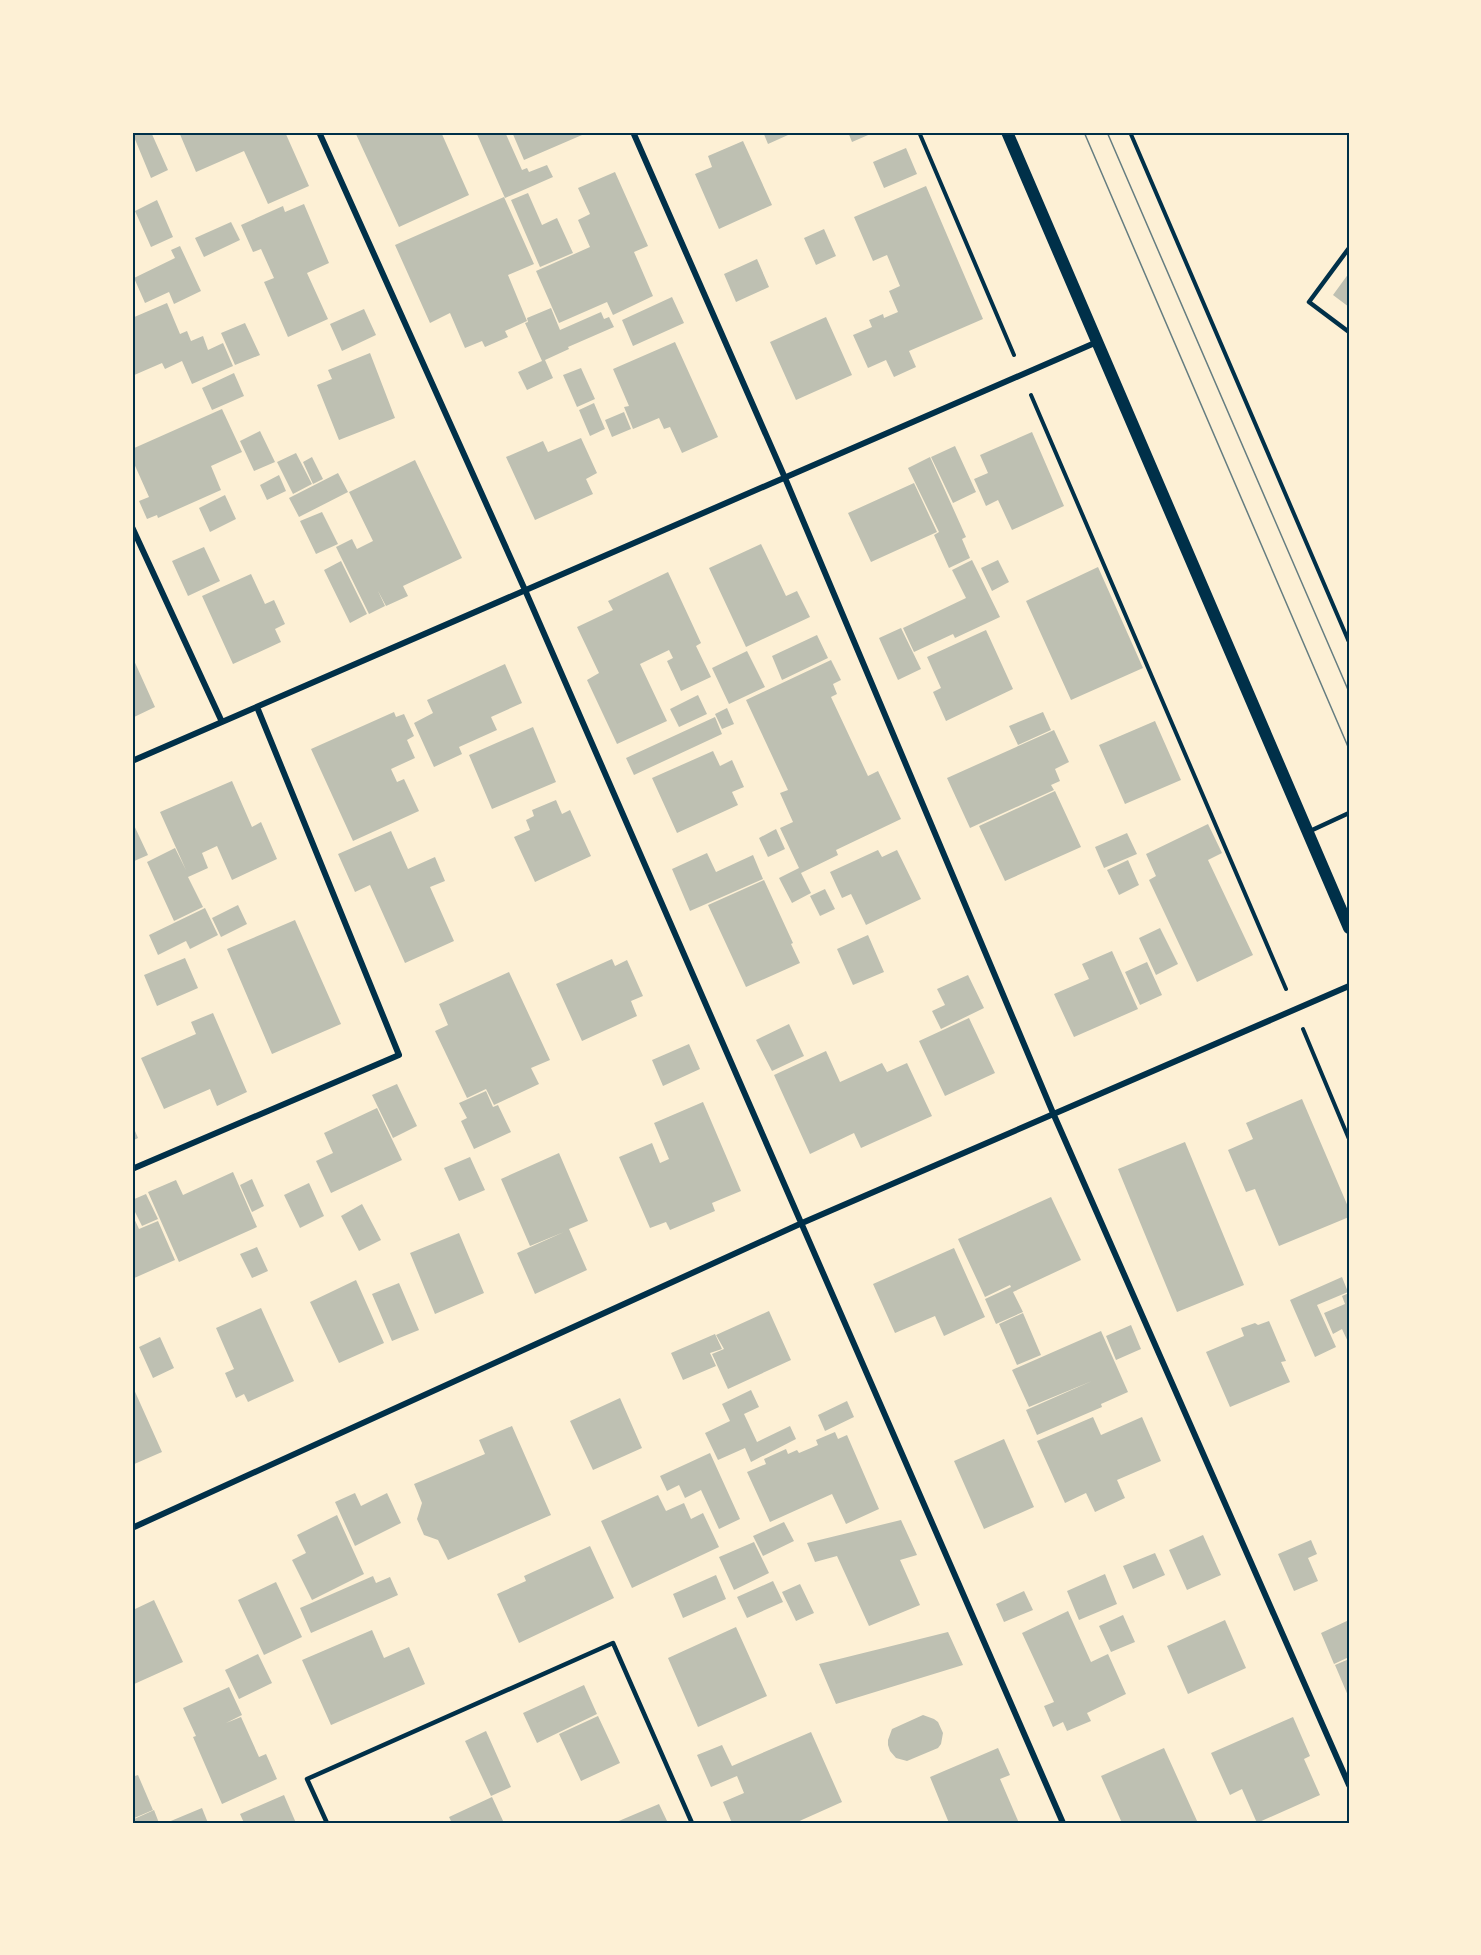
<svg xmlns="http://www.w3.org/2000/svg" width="1481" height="1955" font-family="Roboto,sans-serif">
  <rect width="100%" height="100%" fill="#fdf0d5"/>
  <path fill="#bec0b2" d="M132,132H151L168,170L151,178Z
    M179,132H285L309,186L268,204L244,151L196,172Z
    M355,132H441L469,195L399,227Z
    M476,132H505L522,170L527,168L529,172L547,165L553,177L505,198Z
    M512,132H581L582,135L524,160Z
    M763,132H787L788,135L768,144Z
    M848,132H875L852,142Z
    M743,141L772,205L719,229L695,174L712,167L708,156Z
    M906,148L917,174L884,188L873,162Z
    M615,172L648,246L634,252L653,296L613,315L607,302L559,323L536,271L590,247L578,220L590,214L578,188Z
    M926,186L983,319L909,351L916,367L894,377L886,360L868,368L853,335L872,327L869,320L883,314L884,318L898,312L889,291L900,286L887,255L873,261L854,217Z
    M528,193L542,225L557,218L573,253L540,267L511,200Z
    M504,197L534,264L508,275L527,321L505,331L508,337L485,347L482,341L465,348L450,313L430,323L395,245Z
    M157,200L173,237L151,247L135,211Z
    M304,204L329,263L307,273L328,319L288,337L264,282L274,278L261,249L253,252L241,225L283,206L285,212Z
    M231,222L240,240L204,257L195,238Z
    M824,229L836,256L816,265L804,238Z
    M180,246L201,291L174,304L169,292L145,303L134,278L175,258L171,250Z
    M757,259L769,287L736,302L724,274Z
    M1349,273V307L1333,295Z
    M672,297L684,323L633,346L622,320Z
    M167,303L180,334L187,331L191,341L203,336L208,350L223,343L233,366L192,384L182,361L165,369L162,363L132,376V318Z
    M551,308L560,330L601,312L604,319L609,317L614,327L568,347L569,349L545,360L553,378L527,390L518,372L542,361L525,323L528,322L527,318Z
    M364,309L376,335L342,351L330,324Z
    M826,317L852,375L796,400L770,342Z
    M245,323L260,355L235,365L221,333Z
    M675,342L718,437L682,453L670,427L664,429L659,418L633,429L624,407L629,406L613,369Z
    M370,353L395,418L339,440L317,385L332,379L328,370Z
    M581,368L595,399L577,407L563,375Z
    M234,373L244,396L212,410L202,388Z
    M594,403L605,429L590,436L579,410Z
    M222,409L242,452L211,466L221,490L158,518L157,515L147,519L139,501L149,497L132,459V449Z
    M624,412L631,429L612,437L605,420Z
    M260,431L275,462L254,471L240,441Z
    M1032,432L1064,506L1012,530L998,500L986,506L974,479L988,473L980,455Z
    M581,438L597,473L586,479L593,494L535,520L506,457L543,441L548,452Z
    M955,446L976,492L953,503L931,457Z
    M296,453L312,484L293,494L277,462Z
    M312,457L323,479L313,484L303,462Z
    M930,457L966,537L962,539L970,558L949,568L934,535L939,532L908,468Z
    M415,460L462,558L403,586L408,596L386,606L378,591L385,606L369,614L336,547L352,539L357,549L373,541L349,492Z
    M338,473L348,492L299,517L289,498Z
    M279,475L286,491L267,500L260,485Z
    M914,483L937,532L871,562L848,513Z
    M225,495L236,519L210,532L199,508Z
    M322,512L338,544L316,554L300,521Z
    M761,544L786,596L797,591L810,617L746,647L709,568Z
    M204,547L220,581L188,596L172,561Z
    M972,560L1000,617L955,638L953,634L914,652L903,628L966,598L952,570Z
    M998,560L1009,582L992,591L981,568Z
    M341,561L367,614L350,623L324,570Z
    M1098,567L1143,668L1071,700L1026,601Z
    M668,572L701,643L696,646L711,677L681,691L667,661L673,658L669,650L640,664L667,721L617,744L587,680L599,673L577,627L613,610L608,601Z
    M251,574L265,604L274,600L285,624L275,629L281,642L233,664L202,596Z
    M901,628L921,669L898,680L879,638Z
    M986,630L1013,689L946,721L933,692L941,688L927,657Z
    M817,635L828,658L782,680L772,656Z
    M747,651L765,687L729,704L712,668Z
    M132,656L155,707L132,718Z
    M831,660L841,680L833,684L837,694L831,697L868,776L878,771L901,819L836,850L838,855L801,873L811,893L792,903L779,878L799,868L780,828L793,822L780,793L788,790L746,700Z
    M505,664L522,703L491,717L497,730L459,747L462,754L434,767L414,723L433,713L427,700Z
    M698,695L707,714L679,727L670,709Z
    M727,708L734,724L722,729L715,714Z
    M394,712L396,717L404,714L414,736L407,740L415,758L391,769L397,782L404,779L419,811L353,841L311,749Z
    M1043,712L1051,730L1018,745L1009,726Z
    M715,717L722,734L634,775L626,758Z
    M1155,721L1181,780L1125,804L1099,745Z
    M533,727L556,782L492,809L469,755Z
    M1054,730L1069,762L1055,769L1060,781L1051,785L1054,790L970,828L947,778Z
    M713,751L720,766L732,760L744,787L732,792L738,805L677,833L652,778Z
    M232,781L252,827L261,822L277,859L232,880L217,846L202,853L208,868L188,877L203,907L174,921L147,862L175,848L186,870L160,812Z
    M1055,791L1081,847L1005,881L979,826Z
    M556,800L562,814L570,810L591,856L535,882L514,837L530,830L526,820L534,816L532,810Z
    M132,821L148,855L132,862Z
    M1208,824L1222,853L1208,860L1253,955L1197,982L1149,880L1156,876L1146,854Z
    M776,829L785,849L768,857L759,838Z
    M391,831L408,869L435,857L445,881L430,887L454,941L405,963L370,885L355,892L338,854Z
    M1127,833L1137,854L1104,868L1095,847Z
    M878,850L882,857L897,850L921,899L866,925L851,894L842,898L830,872Z
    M707,853L716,872L753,855L763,879L690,911L672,869Z
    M1128,860L1139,885L1119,895L1107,870Z
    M764,880L793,943L791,944L800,963L746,987L708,905Z
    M825,889L835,909L820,916L810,896Z
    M238,905L247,924L221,937L212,918Z
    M205,908L218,935L190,949L186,941L158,955L149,935Z
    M295,920L341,1024L272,1054L227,949Z
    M1160,928L1178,964L1156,975L1139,938Z
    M868,935L884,972L853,985L837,949Z
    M1112,951L1138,1009L1074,1037L1054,994L1089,979L1082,964Z
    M185,958L198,988L157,1006L144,975Z
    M612,959L615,966L627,960L643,996L631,1001L637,1016L582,1041L556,984Z
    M1147,962L1162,995L1140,1005L1125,972Z
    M509,972L550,1060L531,1068L539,1084L494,1105L486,1089L467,1098L435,1031L448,1025L439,1004Z
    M968,975L984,1008L941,1029L932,1011L945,1005L937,989Z
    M213,1013L247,1092L217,1106L210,1089L164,1109L141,1058L196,1034L191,1022Z
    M969,1018L995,1073L945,1096L919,1041Z
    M789,1024L804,1056L772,1071L756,1040Z
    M689,1044L700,1069L663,1086L652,1060Z
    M826,1051L840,1082L882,1063L887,1072L907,1063L932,1116L861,1148L854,1133L810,1154L774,1075Z
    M397,1084L417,1126L393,1138L372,1095Z
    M486,1091L493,1107L498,1105L511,1132L474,1149L461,1121L467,1118L459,1103Z
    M1302,1099L1349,1209V1217L1279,1246L1255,1189L1246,1192L1228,1150L1253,1139L1246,1123Z
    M703,1102L741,1191L712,1203L715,1211L670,1230L666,1222L650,1228L619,1157L652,1143L660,1163L669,1159L654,1123Z
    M377,1108L402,1160L331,1193L316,1161L333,1153L324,1133Z
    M132,1124L138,1138L132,1141Z
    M1185,1142L1244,1285L1177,1312L1118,1169Z
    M559,1153L588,1221L569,1229L587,1270L535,1294L517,1253L564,1232L530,1246L501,1179Z
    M470,1157L485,1190L459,1201L444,1168Z
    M233,1172L257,1227L179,1262L148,1192L176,1180L183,1195Z
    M252,1179L264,1206L252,1212L240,1185Z
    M309,1183L324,1216L300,1228L284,1195Z
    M146,1194L158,1219L142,1226L132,1206V1200Z
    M1051,1197L1081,1260L1013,1292L1023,1312L996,1324L985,1299L1011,1287L1010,1285L985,1297L958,1239Z
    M362,1204L381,1240L359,1251L341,1216Z
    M132,1214L139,1229L158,1221L175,1260L132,1279Z
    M459,1233L484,1293L435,1314L410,1253Z
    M257,1247L268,1271L252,1278L240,1254Z
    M954,1248L985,1317L944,1336L935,1316L895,1333L873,1284Z
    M1342,1277L1348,1292L1317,1305L1336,1347L1315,1357L1290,1300Z
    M356,1280L384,1343L339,1363L310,1302Z
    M399,1283L419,1330L392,1341L372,1294Z
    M1349,1293V1344L1342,1329L1333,1334L1324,1313L1345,1304L1342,1296Z
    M261,1308L294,1381L248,1402L244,1394L236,1398L225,1373L234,1369L216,1328Z
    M769,1311L791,1360L728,1389L712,1354L724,1349L716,1335Z
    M1023,1313L1041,1355L1017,1365L999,1324Z
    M1269,1321L1286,1361L1281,1362L1290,1382L1230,1407L1206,1352L1244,1336L1241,1328L1255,1323L1258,1325Z
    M1131,1325L1141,1349L1116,1360L1106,1336Z
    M1101,1331L1128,1392L1101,1404L1102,1407L1037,1435L1026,1410L1092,1381L1029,1407L1012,1370Z
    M715,1334L722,1349L710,1353L716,1366L683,1380L671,1353Z
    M160,1337L174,1368L153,1378L139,1347Z
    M132,1385L162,1452L132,1465Z
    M751,1390L759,1407L744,1414L757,1442L790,1426L796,1439L751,1462L745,1448L718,1460L705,1433L730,1421L722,1404Z
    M620,1398L642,1448L593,1470L570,1421Z
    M847,1401L854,1417L825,1431L818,1415Z
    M1093,1417L1101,1435L1142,1417L1161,1461L1117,1480L1125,1498L1095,1512L1086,1493L1065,1503L1037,1441Z
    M512,1426L551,1515L448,1560L438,1540L424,1535L417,1519L422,1503L414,1484L485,1454L479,1440Z
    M835,1432L838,1439L847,1435L879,1509L846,1524L832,1494L770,1522L747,1472L766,1464L764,1459L786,1449L788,1454L797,1450L799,1453L818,1445L816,1440Z
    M1004,1439L1034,1507L984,1529L954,1461Z
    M710,1453L740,1519L719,1529L701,1490L685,1498L679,1485L667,1491L660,1476Z
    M355,1493L361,1506L387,1493L401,1523L355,1546L335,1502Z
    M658,1495L666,1511L684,1503L691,1519L703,1513L719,1547L632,1588L601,1521Z
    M337,1515L364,1574L312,1600L292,1560L306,1553L297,1535Z
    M901,1520L917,1555L900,1560L920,1605L869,1626L837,1556L815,1562L807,1543Z
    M784,1522L794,1541L763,1556L753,1536Z
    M1203,1535L1221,1575L1187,1590L1169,1550Z
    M1311,1540L1317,1554L1308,1558L1318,1581L1294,1591L1278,1554Z
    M754,1542L769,1573L734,1590L719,1557Z
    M590,1546L614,1598L519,1643L497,1594L526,1581L524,1576Z
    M1155,1553L1165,1575L1133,1589L1123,1566Z
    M1105,1574L1117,1604L1079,1620L1067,1591Z
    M716,1575L726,1599L683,1618L673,1594Z
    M373,1576L376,1583L390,1577L398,1595L311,1633L300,1608Z
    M773,1581L783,1602L747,1618L737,1597Z
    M276,1582L302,1637L264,1655L238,1600Z
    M800,1584L814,1613L796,1621L782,1592Z
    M1024,1591L1033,1610L1004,1622L996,1604Z
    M154,1600L183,1662L132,1685V1602L135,1609Z
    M1068,1611L1091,1662L1108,1654L1126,1694L1087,1713L1091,1721L1067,1731L1063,1722L1053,1727L1044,1706L1054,1702L1022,1633Z
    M1123,1615L1135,1642L1111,1652L1099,1626Z
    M1225,1620L1246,1668L1188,1694L1167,1646Z
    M1349,1620V1657L1334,1664L1321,1633Z
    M736,1627L767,1696L698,1727L668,1658Z
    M372,1630L384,1658L409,1647L425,1684L331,1725L302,1660Z
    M948,1632L963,1665L836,1704L819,1664Z
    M258,1654L272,1683L239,1699L225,1670Z
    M1349,1659V1698L1335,1665Z
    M584,1685L597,1714L537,1743L523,1713Z
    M229,1687L242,1715L226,1723L241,1717L259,1757L266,1754L277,1779L222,1804L193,1737L196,1736L183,1708Z
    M923,1715L934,1719L938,1722L943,1733L941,1744L938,1748L907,1761L896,1758L890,1751L888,1745V1740L892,1729Z
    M598,1716L620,1763L581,1781L559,1734Z
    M1293,1717L1310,1756L1304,1759L1320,1795L1257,1823L1242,1789L1230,1795L1211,1753Z
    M486,1731L511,1787L491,1796L465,1741Z
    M811,1732L842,1802L795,1823H732L723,1802L744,1793L737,1776L711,1787L697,1755L722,1745L732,1766Z
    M998,1748L1010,1775L1000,1779L1019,1823H949L930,1777Z
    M1164,1748L1198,1823H1122L1101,1776Z
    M138,1775L153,1810L132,1819V1777Z
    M284,1795L296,1823H244L240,1814Z
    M492,1797L504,1823H452L449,1817Z
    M659,1804L668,1823H614Z
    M202,1808L208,1823H166Z
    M154,1810L159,1823H134L132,1820Z"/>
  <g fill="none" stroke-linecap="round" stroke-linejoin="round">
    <path stroke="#003049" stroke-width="4" d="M919,132L1014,355
      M1130,132L1349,642
      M1031,395L1286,989
      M1303,1029L1349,1139"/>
    <path stroke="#003049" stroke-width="4.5" d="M1349,248L1309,302L1349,332
      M1308,832L1349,813
      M327,1823L307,1779L613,1643L692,1823"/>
    <path stroke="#003049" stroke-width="6" d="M319,132L525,590L1063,1823
      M633,132L785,478L1053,1113L1349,1785
      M132,527L222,722
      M132,761L1097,342
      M132,1169L399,1055L257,707
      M132,1528L802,1223L1349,986"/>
    <path stroke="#003049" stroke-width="12" d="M1007,132L1349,928"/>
    <path stroke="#657d81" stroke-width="1.5" d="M1084,132L1349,749
      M1107,132L1349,692"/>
  </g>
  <rect width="1481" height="1955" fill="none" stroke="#fdf0d5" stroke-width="267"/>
  <rect x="134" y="134" width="1214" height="1688" fill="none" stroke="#003049" stroke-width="2"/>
</svg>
